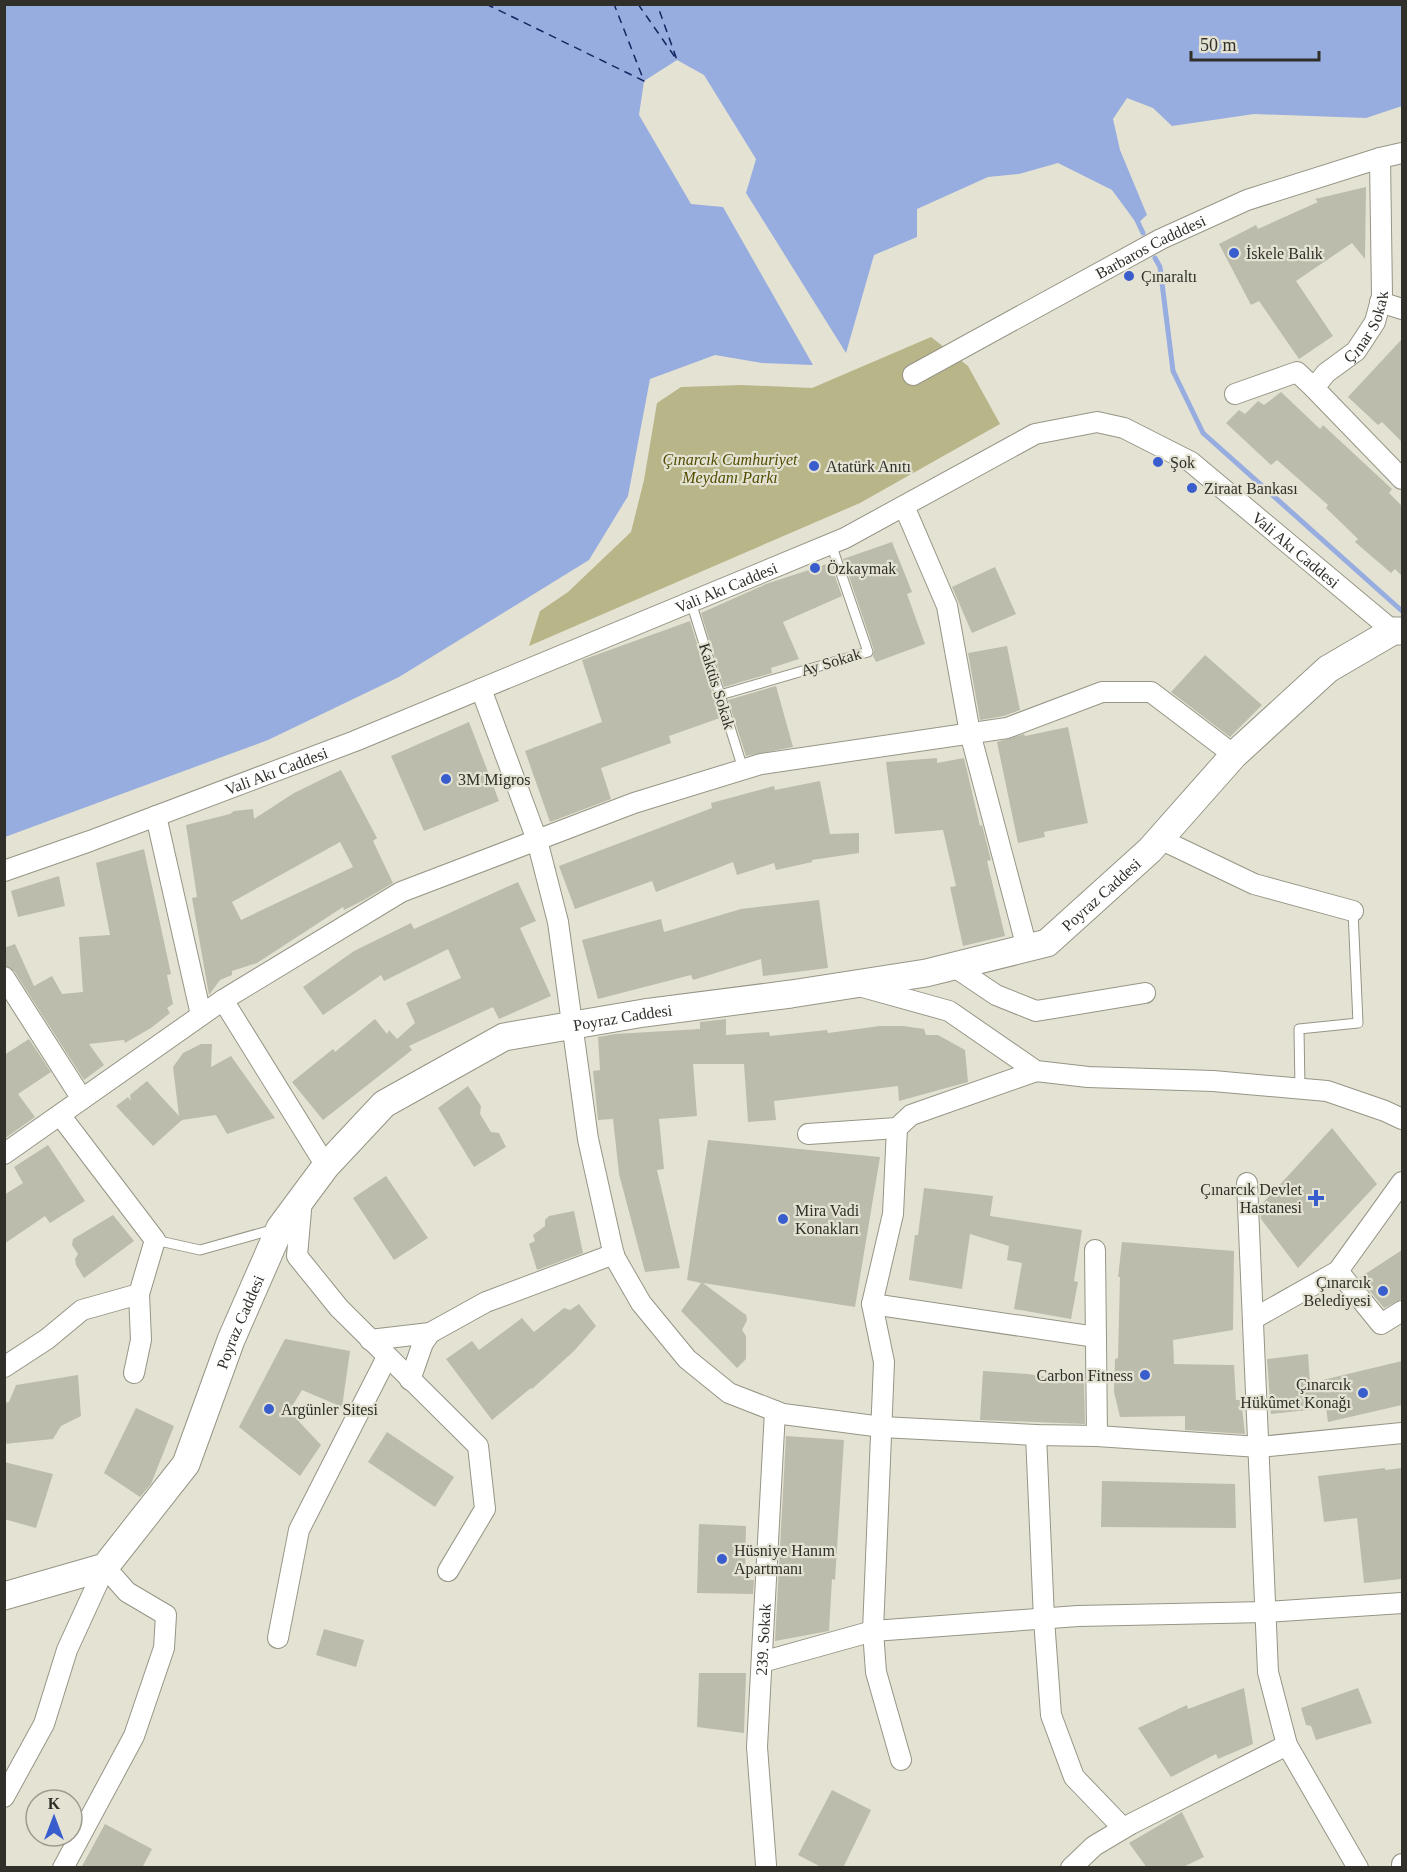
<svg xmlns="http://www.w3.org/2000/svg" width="1407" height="1872" font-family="Georgia,serif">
  <rect width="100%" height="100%" fill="#e4e3d3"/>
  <path fill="#b8b588" d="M931,337L968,366L1000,424L860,503L529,646L540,611L568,592L631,532L644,480L657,403L681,387L742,385L812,388Z"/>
  <path fill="#97acdf" d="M5,4L1402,5V106L1366,118L1254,114L1172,126L1153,108L1127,98L1113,119L1120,150L1147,215L1137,224L1112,190L1058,163L1019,174L988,177L917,209V237L874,255L846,353L746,193L756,159L704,75L677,60L644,81L639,115L691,204L723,207L813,365L762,363L715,355L650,379L628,496L589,560L399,677L268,740L5,837Z"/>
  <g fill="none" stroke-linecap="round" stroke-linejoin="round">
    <path stroke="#97acdf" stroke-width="5" d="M1136,218L1143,233
      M1155,258L1160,267L1173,371L1203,433L1402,611"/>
    <path stroke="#152762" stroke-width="1.5" stroke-dasharray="8 6" stroke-linecap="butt" d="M486,4L644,81L614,4
      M638,4L677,60L657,4"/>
  </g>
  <path fill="#bcbcac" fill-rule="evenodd" d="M1366,187L1365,259L1352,243L1296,281L1333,336L1299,359L1259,301L1251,305L1219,244L1256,225L1258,229L1318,202L1315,199Z
    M1402,339V442L1382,422L1378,425L1348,397Z
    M1281,392L1320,429L1323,425L1392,489L1389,493L1402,506V576L1395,569L1391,573L1355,542L1358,539L1326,508L1328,505L1277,460L1271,465L1226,423L1239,410L1245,414L1258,401L1264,405Z
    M892,542L912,592L907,594L925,644L876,662L873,656L874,650L843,559Z
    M830,563L842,596L783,622L799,659L771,668L772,673L724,687L701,613L766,584Z
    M995,567L1016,614L972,633L952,587Z
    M690,621L720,718L669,736L671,743L601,768L611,799L550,822L525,751L602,722L582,660Z
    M1007,646L1020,710L1004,716L980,720L968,653Z
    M1205,655L1262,705L1230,737L1171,692Z
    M776,686L793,747L746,756L728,700Z
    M469,722L499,801L424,831L391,756Z
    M1068,727L1088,823L1044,832L1045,837L1018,843L997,742L1024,734L1025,736Z
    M937,758V763L964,758L980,826L982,825L991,860L987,861L1005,936L963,946L950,887L956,886L943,830L895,834L886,762Z
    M341,770L377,838L373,841L393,883L364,900L344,910L343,907L257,963L232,971V975L220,980L209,995L192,898L197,897L186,825L230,814L234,811L253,809L254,819L294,793ZM340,842L353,867L241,920L232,902Z
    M820,781L830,834L859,833V853L812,860V862L776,870L774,863L737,875L733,862L656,892L652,881L575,909L559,866L712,808L711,803L774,786L775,790Z
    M144,849L171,974L167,975L173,1004L167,1008L170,1013L151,1028L125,1043L124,1040L89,1044L104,1065L84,1080L14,971L4,965V948L15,944L34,986L52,976L62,994L83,992L79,937L110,935L96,863Z
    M59,876L65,906L18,917L11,891Z
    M518,882L536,921L520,928L551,996L499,1019L493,1007L409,1046L412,1050L323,1120L292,1082L333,1049L335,1052L375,1019L387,1034L389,1030L397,1039L415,1023L406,1003L461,978L448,949L384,981L381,975L323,1015L303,987L354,951L411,923L414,929Z
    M819,900L828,968L763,976L761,959L693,980L691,975L598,999L582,940L661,919L664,932L741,909Z
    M726,1019V1035L769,1032L770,1036L827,1030L828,1033L880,1026H903L924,1029L926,1035H938L965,1050L968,1082L899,1101L898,1086L774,1101L776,1120L748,1122L744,1064H693L697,1116L659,1119L664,1169L657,1170L680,1268L645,1272L619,1174L613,1119L598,1120L593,1071L600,1070L598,1037L615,1034L700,1029V1022Z
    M29,1039L51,1072L18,1094L35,1117L4,1139V1055Z
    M201,1044H212L211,1067L231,1056L275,1118L227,1134L216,1115L182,1120L153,1146L116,1106L128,1097L131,1101L130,1095L147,1081L179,1116L173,1067L183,1053Z
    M468,1086L481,1106L480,1114L491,1132L499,1133L506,1147L474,1167L438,1108Z
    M1332,1128L1377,1184L1298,1268L1261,1219L1260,1206Z
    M708,1140L880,1157L855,1307L703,1283L746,1315L747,1320L742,1330L746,1336V1359L737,1368L681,1311L701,1283L687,1280Z
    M48,1145L85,1201L50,1223L45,1216L4,1244V1195L23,1183L14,1167Z
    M386,1176L428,1238L394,1260L353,1198Z
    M924,1188L993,1196L990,1216L1082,1230L1074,1281L1078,1282L1071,1319L1014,1309L1022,1263L1007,1260L1009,1246L970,1234L962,1289L909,1280L915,1235H918Z
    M574,1211L583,1253L537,1270L529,1244L535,1241L533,1235L545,1226V1220L549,1216Z
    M113,1215L134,1241L84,1278L76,1265L75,1259L78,1254L72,1245L73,1239Z
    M1122,1242L1234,1251L1233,1330L1173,1340L1174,1364L1234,1365L1236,1400H1241L1245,1434L1185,1430V1416L1120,1417L1114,1392L1115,1359L1118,1358L1120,1277H1118Z
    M1402,1250V1299L1384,1308L1359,1278Z
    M579,1304L596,1326L574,1351L532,1389L531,1388L492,1420L446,1359L472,1341L479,1350L522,1318L534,1332L564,1308L570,1310Z
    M285,1339L350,1351L342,1407L302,1390L289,1411L321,1445L300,1476L239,1427Z
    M1308,1354L1310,1383L1402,1361V1405L1328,1422L1326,1408L1271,1414L1267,1359Z
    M983,1371L1028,1374L1084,1383L1085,1424L980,1420Z
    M78,1375L81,1416L61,1426L53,1439L4,1444V1403L9,1402L16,1385Z
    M136,1408L174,1426L151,1484L140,1497L104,1473Z
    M387,1432L454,1477L435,1507L368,1462Z
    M786,1436L844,1440L835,1580L832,1579L829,1631L775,1641Z
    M4,1462L53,1474L36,1528L4,1519Z
    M1385,1468V1470L1402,1468V1579L1364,1583L1357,1518L1324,1522L1318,1476Z
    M1102,1481L1235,1484L1236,1528L1101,1527Z
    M699,1524L746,1526L745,1580H754L753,1594L697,1593Z
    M324,1629L364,1640L356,1667L316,1655Z
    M699,1673H746L744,1733L697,1727Z
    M1244,1688L1253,1744L1218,1759L1216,1754L1171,1777L1138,1728L1187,1705L1188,1709Z
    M1358,1688L1372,1723L1316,1740L1311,1726L1306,1725L1301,1708Z
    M832,1790L871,1810L843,1868H823L798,1855Z
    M1182,1812L1204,1857L1181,1868H1147L1129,1843Z
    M105,1824L152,1849L142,1868H81Z"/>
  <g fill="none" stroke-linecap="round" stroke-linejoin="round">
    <g stroke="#969586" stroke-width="11">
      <path id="lane" d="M691,602L743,769
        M720,695L868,652L831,544
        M1300,1089L1299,1029L1358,1023L1353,911
        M155,1240L200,1250L275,1229"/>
    </g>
    <g stroke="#969586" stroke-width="22">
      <g id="street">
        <path d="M1380,302L1402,309"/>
        <path id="s1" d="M913,375L1161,239L1247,200L1380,158L1402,153"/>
        <path d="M1314,388L1402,479"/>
        <path id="s2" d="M1235,394L1297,372L1314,388L1326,373L1356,351L1375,322L1382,296L1380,158"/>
        <path d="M904,506L947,606L970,733L1027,948"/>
        <path d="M481,689L537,840L558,922L588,1139L614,1256L641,1303L687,1359L729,1393L783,1414L882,1427L1036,1435L1097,1436L1259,1447L1402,1433"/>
        <path d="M156,816L201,1015"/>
        <path d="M1160,839L1254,884L1353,911"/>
        <path id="s3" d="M4,871L90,841L355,741L845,538L1035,434L1097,422L1124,428L1191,462L1393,631"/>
        <path d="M953,966L996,995L1036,1011L1145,993"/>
        <path d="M4,977L82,1099"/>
        <path d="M859,986L949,1011L1036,1071L1088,1077L1213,1081L1327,1091L1385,1111L1402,1119"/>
        <path d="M223,1000L326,1166"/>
        <path d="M897,1128L893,1214L872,1304L884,1362L873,1631L876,1672L901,1760"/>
        <path d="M808,1134L897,1128L911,1115L1036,1071"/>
        <path d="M4,1154L223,1000L401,892L634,803L761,764L1007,728L1102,692H1151L1234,755"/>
        <path d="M1247,1183L1268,1672L1287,1745L1358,1868"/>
        <path d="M302,1199L297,1256L339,1308L478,1446L485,1509L448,1571"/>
        <path d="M1095,1250L1097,1436"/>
        <path d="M1338,1271L1381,1324L1402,1311"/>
        <path d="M872,1304L1096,1337"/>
        <path d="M1253,1319L1338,1271L1402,1182"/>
        <path d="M430,1333L486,1302L614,1254"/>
        <path d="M370,1340L430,1333L423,1343L410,1380"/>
        <path d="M4,1367L47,1339L82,1310L139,1294L155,1240L60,1115"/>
        <path d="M134,1373L141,1340L139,1294"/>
        <path d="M1036,1435L1044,1619L1051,1715L1074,1777L1123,1828"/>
        <path d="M278,1638L299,1530L387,1357"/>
        <path d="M762,1662L873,1631L1078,1616L1266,1612L1402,1603"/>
        <path d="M4,1797L44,1724L67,1650L105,1567L127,1592L166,1615L164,1648L134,1736L63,1868"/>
        <path id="s4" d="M766,1865L757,1747L775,1411"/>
        <path d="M1071,1868L1094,1846L1131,1824L1287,1745"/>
        <path d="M1402,1868V1864"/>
      </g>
    </g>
    <g stroke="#969586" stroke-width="29">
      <g id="secondary">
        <path id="s5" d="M4,1596L105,1567L186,1464L231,1340L280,1228L326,1166L384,1104L504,1037L644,1013L791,994L926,973L1047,943L1150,850L1234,755L1328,669L1393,631H1402"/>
      </g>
    </g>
    <use href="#lane" stroke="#fff" stroke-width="9"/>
    <use href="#street" stroke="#fff" stroke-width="20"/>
    <use href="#secondary" stroke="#fff" stroke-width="27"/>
  </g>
  <g fill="#3a5dce" stroke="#e4e3d3" stroke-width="2">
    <circle cx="1234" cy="253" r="6"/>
    <circle cx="1129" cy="276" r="6"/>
    <circle cx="1158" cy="462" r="6"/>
    <circle cx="814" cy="466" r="6"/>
    <circle cx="1192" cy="488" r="6"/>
    <circle cx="815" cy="568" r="6"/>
    <circle cx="446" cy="779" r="6"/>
    <path d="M1313 1189h6v6h6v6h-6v6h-6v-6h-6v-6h6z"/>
    <circle cx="783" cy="1219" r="6"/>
    <circle cx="1383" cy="1291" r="6"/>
    <circle cx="1145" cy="1375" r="6"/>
    <circle cx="1363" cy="1393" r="6"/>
    <circle cx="269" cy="1409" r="6"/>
    <circle cx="722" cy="1559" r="6"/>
  </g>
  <g text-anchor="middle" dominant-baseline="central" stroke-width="4.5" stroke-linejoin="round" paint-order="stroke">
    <g font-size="16" fill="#302f29" stroke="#e4e3d3">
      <text stroke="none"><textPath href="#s1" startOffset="270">Barbaros Cadddesi</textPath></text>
      <text stroke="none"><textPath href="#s2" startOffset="172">Çınar Sokak</textPath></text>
      <text stroke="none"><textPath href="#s3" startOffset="1424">Vali Akı Caddesi</textPath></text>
      <text stroke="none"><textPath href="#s3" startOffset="776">Vali Akı Caddesi</textPath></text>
      <text transform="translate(831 662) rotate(-17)">Ay Sokak</text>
      <text transform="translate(717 686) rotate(73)">Kaktüs Sokak</text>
      <text stroke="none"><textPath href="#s3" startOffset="290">Vali Akı Caddesi</textPath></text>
      <text stroke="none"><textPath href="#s5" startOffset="1414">Poyraz Caddesi</textPath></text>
      <text stroke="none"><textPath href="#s5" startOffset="910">Poyraz Caddesi</textPath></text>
      <text stroke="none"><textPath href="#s5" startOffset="388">Poyraz Caddesi</textPath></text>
      <text stroke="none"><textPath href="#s4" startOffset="226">239. Sokak</textPath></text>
    </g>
    <g font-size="16" fill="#302f29" stroke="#e4e3d3" text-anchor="start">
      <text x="1246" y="253">İskele Balık</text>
      <text x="1141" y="276">Çınaraltı</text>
      <text x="1170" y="462">Şok</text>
      <text x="826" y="466">Atatürk Anıtı</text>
      <text x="1204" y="488">Ziraat Bankası</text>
      <text x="827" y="568">Özkaymak</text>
      <text x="458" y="779">3M Migros</text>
      <text x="1302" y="1189" text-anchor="end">Çınarcık Devlet<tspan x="1302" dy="18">Hastanesi</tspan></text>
      <text x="795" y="1210">Mira Vadi<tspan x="795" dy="18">Konakları</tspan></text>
      <text x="1371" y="1282" text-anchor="end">Çınarcık<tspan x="1371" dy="18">Belediyesi</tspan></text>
      <text x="1133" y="1375" text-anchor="end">Carbon Fitness</text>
      <text x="1351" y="1384" text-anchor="end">Çınarcık<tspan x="1351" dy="18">Hükûmet Konağı</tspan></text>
      <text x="281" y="1409">Argünler Sitesi</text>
      <text x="734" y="1550">Hüsniye Hanım<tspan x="734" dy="18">Apartmanı</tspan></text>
    </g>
    <g font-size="16" font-style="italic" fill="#524d02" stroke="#e4e3d3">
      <text x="730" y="459">Çınarcık Cumhuriyet<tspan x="730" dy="18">Meydanı Parkı</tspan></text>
    </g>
  </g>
  <rect width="1407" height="1872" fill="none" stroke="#302f29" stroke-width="12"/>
  <g transform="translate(54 1818)"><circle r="28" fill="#e4e3d3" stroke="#9c9b8f" stroke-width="1.5"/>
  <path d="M0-4.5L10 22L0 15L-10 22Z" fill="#3a5dce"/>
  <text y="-9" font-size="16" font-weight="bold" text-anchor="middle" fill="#302f29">K</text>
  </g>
  <path d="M1191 51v9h128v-9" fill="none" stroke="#302f29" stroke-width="3"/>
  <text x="1200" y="51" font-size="18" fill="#302f29" stroke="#e4e3d3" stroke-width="4.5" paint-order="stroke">50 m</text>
</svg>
